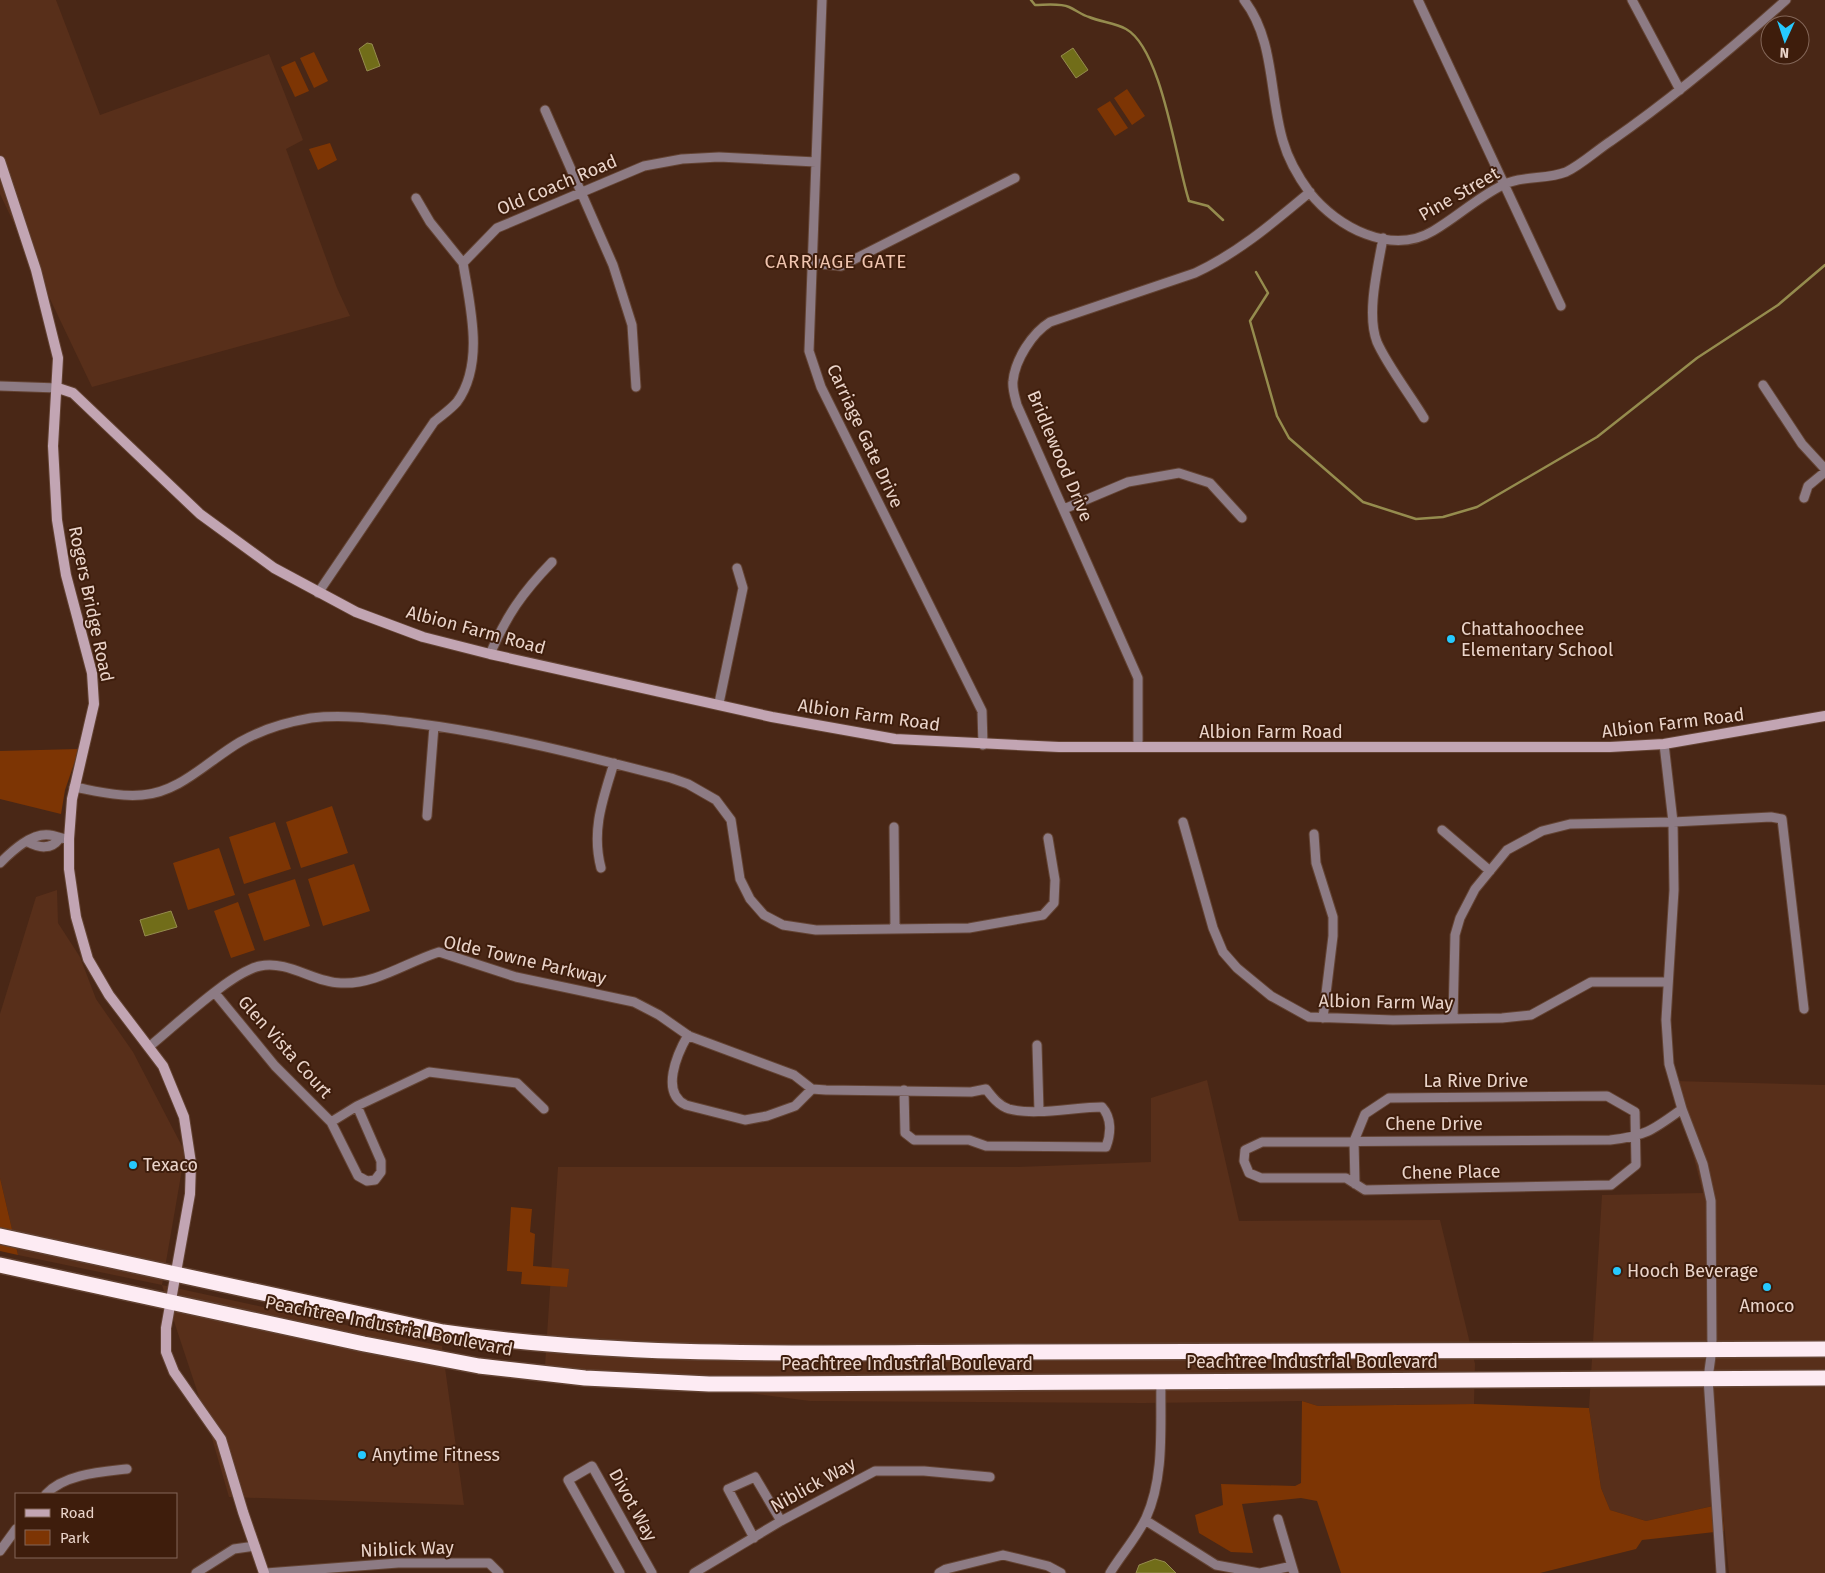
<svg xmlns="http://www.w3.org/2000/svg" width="1825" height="1573" font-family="'Fira Sans',sans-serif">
  <rect width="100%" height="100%" fill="#492716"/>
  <path fill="#582f1a" d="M0,0H56L100,115L269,54L303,140L286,149L337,288L350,316L92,387L0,194Z
    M57,890L58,923L80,957L96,999L133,1052L185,1152L162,1285L442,1346L464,1505L229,1497L207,1421L162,1285L18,1255L0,1178V1014L36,897Z
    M1207,1080L1239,1221L1440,1220L1475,1364L1474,1404L1318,1406L1302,1401L1143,1403L810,1401L545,1366L558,1167H1018L1151,1162V1098Z
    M1674,1081L1825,1085V1573H1729L1722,1504L1646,1521L1610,1510L1601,1488L1589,1408L1602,1195L1703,1193Z"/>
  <path fill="#7d3504" d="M314,52L328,81L314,88L300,58Z
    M295,61L309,91L295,97L281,67Z
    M1127,89L1145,116L1132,125L1114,98Z
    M1110,101L1128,128L1115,136L1097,109Z
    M330,143L337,160L318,170L309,149Z
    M79,749L65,790L61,814L0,799V751Z
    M332,806L348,853L301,868L286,822Z
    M275,822L291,869L244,884L229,837Z
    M219,848L235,895L188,910L173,863Z
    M354,864L370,911L323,926L308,879Z
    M295,879L310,926L264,941L248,894Z
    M238,902L255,950L231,958L214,911Z
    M0,1178L18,1255L0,1251Z
    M511,1207L532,1209L530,1232L535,1234L533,1266L569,1269L567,1287L521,1284L522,1272L507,1271Z
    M1302,1401L1318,1406L1475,1404L1589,1408L1601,1488L1610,1510L1646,1521L1722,1504L1724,1531L1642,1540L1636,1549L1540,1573H1341L1317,1501L1301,1498L1242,1504L1253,1553L1231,1552L1199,1533L1195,1515L1223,1505L1221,1484L1295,1486L1301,1483Z"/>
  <path fill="#716d19" stroke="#958c4e" d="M367,43L372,44L380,66L367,71L359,49Z
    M1073,48L1088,70L1076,78L1061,56Z
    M171,911L177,927L145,936L140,920Z
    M1155,1559L1165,1562L1176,1573H1136L1139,1565Z"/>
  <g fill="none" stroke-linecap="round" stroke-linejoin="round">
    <path stroke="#958c4e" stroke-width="2.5" d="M1031,0L1035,5C1045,5 1060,3 1069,7C1076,10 1082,15 1089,17C1101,22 1115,23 1126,29C1162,49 1176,161 1189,201L1208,206L1223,220
      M1256,272L1268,293L1250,321L1277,416L1289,438L1363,502L1416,519L1443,517L1477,507L1597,437L1697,358L1778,305L1825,265"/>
    <g stroke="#634333" stroke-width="11">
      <path id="street" d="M822,0L809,351L821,387L982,711L983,745
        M1244,0C1275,40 1269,95 1283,141C1288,159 1299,178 1310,193C1337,227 1391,256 1433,231C1457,217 1477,198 1501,186C1521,175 1546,180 1566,172C1581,165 1597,150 1611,141C1673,98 1730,50 1786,0
        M1418,0L1561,306
        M1632,0L1680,90
        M545,110L613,265L632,325L636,387
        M416,198L430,222L463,263
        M1383,238C1378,267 1366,314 1377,342C1387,365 1411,396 1424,418
        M463,263L497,228L644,166L682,159L719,157L816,162
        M812,263L841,266L1015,178
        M1763,385L1802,444L1825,469
        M0,386L58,388
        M1804,498L1808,486L1825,472
        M1064,509L1128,482L1179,473L1210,483L1242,518
        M318,593L434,422C441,416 451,409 457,402C485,363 470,306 463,263
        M490,654C507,615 522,593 552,562
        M719,703L743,588L737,568
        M1664,744L1673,822L1674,890L1666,1020L1669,1064L1682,1109L1703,1164L1711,1201L1712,1349L1708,1378L1721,1573
        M1138,747V678L1017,405C1015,397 1012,389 1013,381C1015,360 1032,333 1050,322L1195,273C1238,253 1274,222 1310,192
        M74,787C96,791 119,797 142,795C179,793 209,760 240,742C261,730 287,722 311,718C345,714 380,719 413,723C501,734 586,756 671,778L688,784L716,800L731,820L740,879L750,899L764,915L783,925L816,930L969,928L1043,915L1054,903L1055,880L1048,838
        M427,816L434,726
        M1183,822L1213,928L1223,952L1237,968L1271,996L1309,1017L1393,1020L1502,1018L1531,1015L1591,982H1668
        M894,827L895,929
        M1442,830L1490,871
        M1314,834L1316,863L1333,917V936L1323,1018
        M28,842C39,848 51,850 59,839
        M0,863C12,851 32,832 50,835C57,836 61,839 69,839
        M601,868C591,830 603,799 614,763
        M215,993L275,1066L331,1122L357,1106L429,1072L517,1083L544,1109
        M1453,1019L1455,935L1460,918L1475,889L1507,850L1542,831L1570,824L1673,822L1771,817L1782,819L1804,1009
        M688,1035C677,1054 660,1093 686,1105L745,1120L767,1116L795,1106L812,1089
        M1037,1045L1039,1111
        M150,1046C175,1026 231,972 260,966C288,960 315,983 341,983C375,985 407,962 439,952L516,977L634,1002L659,1015L689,1036L794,1075L812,1089L826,1090L971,1092L986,1089C992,1097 999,1106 1009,1109C1035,1116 1075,1107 1102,1107C1112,1118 1111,1134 1106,1147L986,1146L969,1140H914L905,1133L904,1090
        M331,1122L358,1176L367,1181L375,1180L381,1172V1161L357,1106
        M1355,1184L1354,1141L1365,1114L1389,1098L1607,1096L1635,1112L1636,1165L1611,1185L1365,1190L1346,1178H1261L1249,1173L1244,1161L1245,1150L1262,1142L1610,1140C1646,1136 1653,1130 1682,1109
        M46,1494C65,1474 101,1472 127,1469
        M1278,1519L1294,1573
        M1145,1520L1216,1565L1259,1573
        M754,1538L728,1489L755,1477L781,1521
        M0,1551L16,1529
        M196,1573L234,1549L255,1546
        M266,1573L398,1563H489L499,1573
        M620,1573L568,1480L592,1466L652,1573
        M694,1573L781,1521L875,1471H924L990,1477
        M939,1573L946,1569L1003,1555L1048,1566L1061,1573
        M1110,1573C1121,1555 1137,1537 1146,1518C1165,1476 1160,1426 1161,1381
        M1260,1573L1292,1566"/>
    </g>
    <g stroke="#634333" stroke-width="12">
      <path id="secondary" d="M0,161L36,270L58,358L53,446L57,520L66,575L92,673L94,704L72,799L69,839V869L76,917L88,959L109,995L163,1066L184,1117L191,1163L190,1194L166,1328V1352L174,1372L221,1439L243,1512L264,1573
        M58,388L73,393L200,514L274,568L356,612L423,637L490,654L772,717L895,739L1059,747H1610L1664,744L1825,716"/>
    </g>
    <g stroke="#634333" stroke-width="18">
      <path id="highway" d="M0,1236L443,1332C636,1360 832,1352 1026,1352C1292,1351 1559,1351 1825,1349
        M0,1265L364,1344L479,1366L585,1378L709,1384H769L1825,1378"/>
    </g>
    <use href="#street" stroke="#8d7b84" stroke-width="9"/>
    <use href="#secondary" stroke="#c2a5b3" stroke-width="10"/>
    <use href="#highway" stroke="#fdebf3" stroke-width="15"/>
  </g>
  <g fill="#26c9fe" stroke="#3e1d0c" stroke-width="2">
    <circle cx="1451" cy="639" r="5"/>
    <circle cx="133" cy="1165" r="5"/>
    <circle cx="1617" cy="1271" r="5"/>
    <circle cx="1767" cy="1287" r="5"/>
    <circle cx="362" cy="1455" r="5"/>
  </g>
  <g text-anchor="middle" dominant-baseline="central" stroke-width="4" stroke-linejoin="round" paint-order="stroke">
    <g font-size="18" fill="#ead4ca" stroke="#3e1d0c">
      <text transform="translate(557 185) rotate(-23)">Old Coach Road</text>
      <text transform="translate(1459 194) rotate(-30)">Pine Street</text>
      <text transform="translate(865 436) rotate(65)">Carriage Gate Drive</text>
      <text transform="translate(1060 456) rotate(67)">Bridlewood Drive</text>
      <text transform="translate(91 604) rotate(78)">Rogers Bridge Road</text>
      <text transform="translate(476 630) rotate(15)">Albion Farm Road</text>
      <text transform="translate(869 715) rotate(8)">Albion Farm Road</text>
      <text transform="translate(1673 723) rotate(-7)">Albion Farm Road</text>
      <text x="1271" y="732">Albion Farm Road</text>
      <text transform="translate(525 960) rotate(13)">Olde Towne Parkway</text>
      <text transform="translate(1386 1002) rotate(1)">Albion Farm Way</text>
      <text transform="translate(285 1047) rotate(48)">Glen Vista Court</text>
      <text x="1476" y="1081">La Rive Drive</text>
      <text x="1434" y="1124">Chene Drive</text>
      <text transform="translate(1451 1172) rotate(-1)">Chene Place</text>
      <text transform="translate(389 1326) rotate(11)">Peachtree Industrial Boulevard</text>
      <text x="1312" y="1362">Peachtree Industrial Boulevard</text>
      <text x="907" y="1364">Peachtree Industrial Boulevard</text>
      <text transform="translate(813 1485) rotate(-29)">Niblick Way</text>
      <text transform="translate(633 1505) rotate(61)">Divot Way</text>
      <text transform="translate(407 1549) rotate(-2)">Niblick Way</text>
    </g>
    <g font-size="18" fill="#ead4ca" stroke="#3e1d0c" text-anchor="start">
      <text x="1461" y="629">Chattahoochee<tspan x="1461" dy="21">Elementary School</tspan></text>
      <text x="143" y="1165">Texaco</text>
      <text x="1627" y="1271">Hooch Beverage</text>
      <text x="1767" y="1306" text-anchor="middle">Amoco</text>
      <text x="372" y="1455">Anytime Fitness</text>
    </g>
    <g font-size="19" letter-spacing="1" fill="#efc4af" stroke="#3e1d0c">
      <text x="836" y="261">CARRIAGE GATE</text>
    </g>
  </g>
  <rect x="15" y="1493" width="162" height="65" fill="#3e1d0c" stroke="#836658"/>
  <rect x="25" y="1509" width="25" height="8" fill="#c2a5b3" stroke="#836658"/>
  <text x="60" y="1518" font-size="15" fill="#ead4ca">Road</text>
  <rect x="25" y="1530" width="25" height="15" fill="#7d3504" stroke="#836658"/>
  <text x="60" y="1543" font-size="15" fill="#ead4ca">Park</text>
  <g transform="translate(1785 40) rotate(183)"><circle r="24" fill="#3e1d0c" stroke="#836658"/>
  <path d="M0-4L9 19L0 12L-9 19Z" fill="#26c9fe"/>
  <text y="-8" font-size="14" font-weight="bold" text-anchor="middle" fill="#ead4ca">N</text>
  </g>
</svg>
